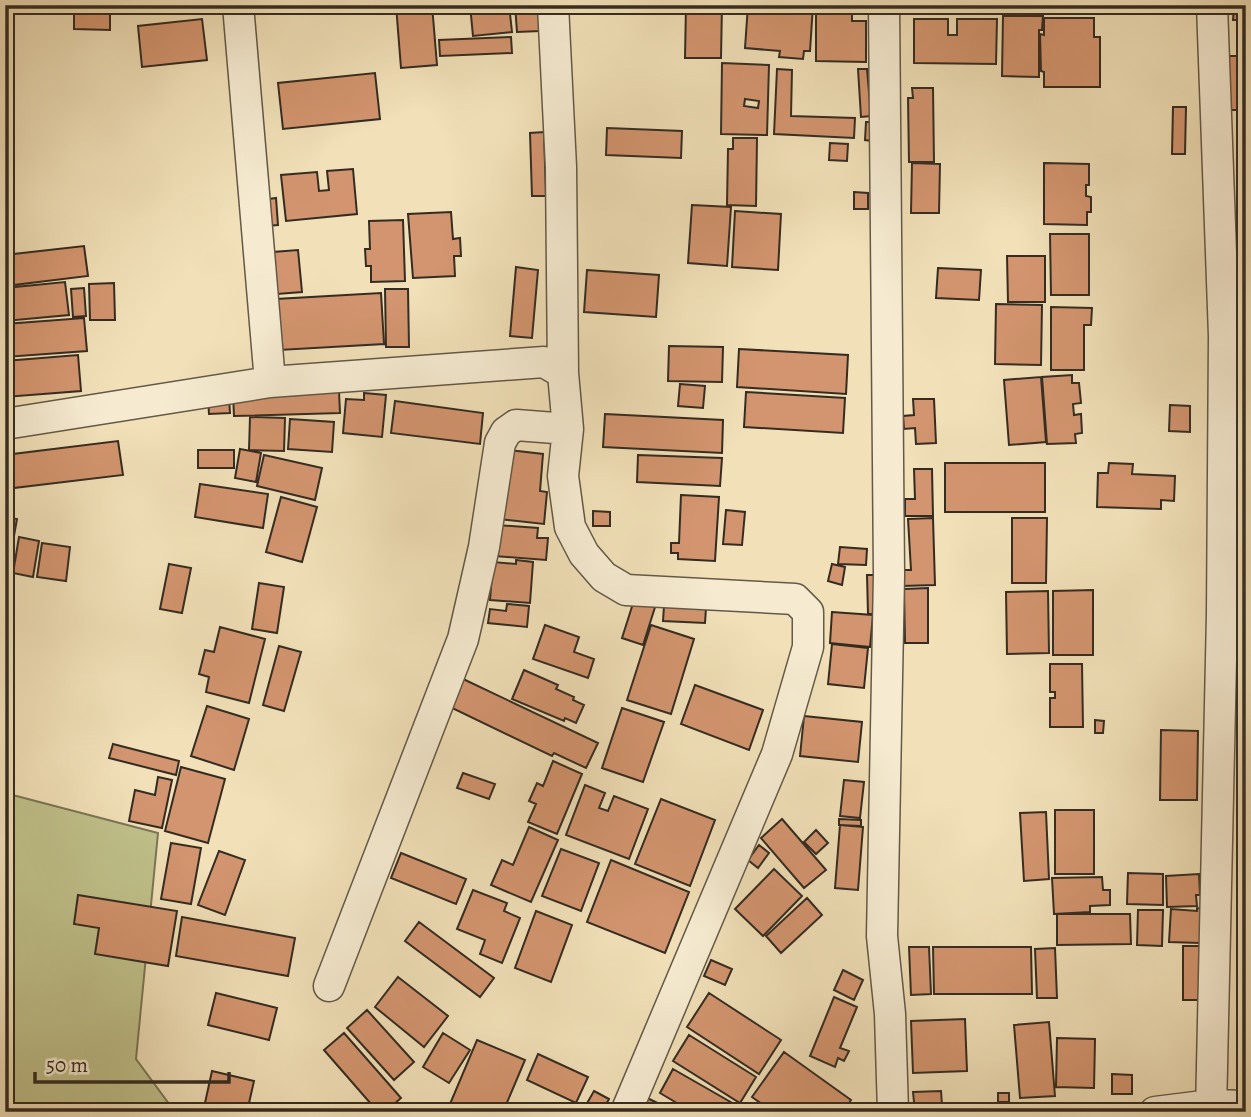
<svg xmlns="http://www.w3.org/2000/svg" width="1251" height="1117" font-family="Alegreya,serif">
  <rect width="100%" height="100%" fill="#f1e0b8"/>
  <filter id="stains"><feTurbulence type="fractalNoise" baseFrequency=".00286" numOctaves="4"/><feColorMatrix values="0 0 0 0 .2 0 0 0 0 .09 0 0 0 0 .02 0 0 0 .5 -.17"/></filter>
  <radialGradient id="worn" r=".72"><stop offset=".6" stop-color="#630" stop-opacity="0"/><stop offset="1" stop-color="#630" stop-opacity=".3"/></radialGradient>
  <path fill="#c0c18b" stroke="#7a7656" stroke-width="2" d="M5,793L158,833L136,1059L175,1112H5Z"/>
  <path fill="#d3956f" stroke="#342c22" stroke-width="2" fill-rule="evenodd" d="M74,5H110V30L74,29Z
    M396,5H432L437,65L401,68Z
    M470,5H509L512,32L473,36Z
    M515,5H539L540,31L517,32Z
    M686,5H722L721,58H685Z
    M748,5H813L810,51H804L803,59L779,57L780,51L745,48Z
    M816,5H852V21H866V62L816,61Z
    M1234,5H1246V20H1233Z
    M1003,16H1043L1042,30H1039V77L1002,76Z
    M1044,18H1094V37H1100V87H1044V72L1041,71L1040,34L1044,35Z
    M202,19L207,60L142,67L138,26Z
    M914,19H948V35H957V19H997L996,64L914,63Z
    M511,37L512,53L440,56L439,40Z
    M1229,56H1246V110H1229Z
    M722,63L769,65L767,135L721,134ZM745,99L759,101L758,108L744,106Z
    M777,69L792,70L791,116L855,118L854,138L774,134Z
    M858,69H867L871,116L861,117Z
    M375,73L380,119L283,129L278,83Z
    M912,88H933L934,162H909L908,98H913Z
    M1173,107H1186L1185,154H1172Z
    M866,122H873V141L865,140Z
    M607,128L682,131L681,158L606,155Z
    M544,132L546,196H532L530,133Z
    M733,138H757L756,206L727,205L728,149H733Z
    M830,143L848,144L847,161L829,160Z
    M912,163L940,164L939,213H911Z
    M1044,163L1089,164V185H1086V196L1091,197V212H1087V225L1044,224Z
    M353,169L357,214L286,221L281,175L317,172L319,191L329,190L327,171Z
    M854,192L868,193V209H854Z
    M276,198L278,225L265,226L262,200Z
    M692,205L731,207L727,266L688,263Z
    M735,211L781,214L778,270L732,267Z
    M451,212L453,239L460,238L461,256H454L455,276L413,278L408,214Z
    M403,220L405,281L371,282V266H366L365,249H370L369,221Z
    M1050,234H1089V295H1051Z
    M84,246L88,276L5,286V255Z
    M298,250L302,292L277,294L273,252Z
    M1007,256H1045V302H1008Z
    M516,267L538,270L532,338L510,336Z
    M938,268L981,270L979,300L936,298Z
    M587,270L659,275L656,317L584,312Z
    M65,282L69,315L5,321V288Z
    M114,283L115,320H90L89,284Z
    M84,288L86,316L73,317L71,289Z
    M385,289H408L409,347H386Z
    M381,293L384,344L279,350L276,299Z
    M996,304L1042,305L1041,365L995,364Z
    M1051,307L1092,308L1091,325H1084V370H1051Z
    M84,318L87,351L5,357V324Z
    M669,346L723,347L722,382L668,381Z
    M739,349L848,355L846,394L737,387Z
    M78,355L81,391L5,397V361Z
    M1072,375V383H1079L1081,403L1073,404L1074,415L1081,414L1082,433L1075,434L1076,443L1047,444L1042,377Z
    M1041,377L1046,442L1009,445L1004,380Z
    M680,384L705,386L703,408L678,406Z
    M339,391L340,413L234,416L233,394Z
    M746,392L845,398L843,433L744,427Z
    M364,393L386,395L382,437L343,433L346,399L364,400Z
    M229,397L230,413L209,414L208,398Z
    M913,399H934L936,443L916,444L915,428L904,429L903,416L914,415Z
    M395,401L483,413L480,444L391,433Z
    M1170,405L1190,406V432L1169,431Z
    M605,414L723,420L722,453L603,447Z
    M250,417L285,418L284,451L249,450Z
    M290,419L334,422L332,452L288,449Z
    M118,441L123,475L5,489V455Z
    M240,449L261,453L256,482L235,478Z
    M1243,449H1246V482H1236V451H1243Z
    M198,450H234V468H198Z
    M509,450L543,454L540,491L547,492L544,524L498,519Z
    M264,455L322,468L315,500L257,486Z
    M638,455L722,458L720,486L637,482Z
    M945,463H1045V512H945Z
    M1109,463L1133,464L1132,474L1175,476L1174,501L1161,500V509L1097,507L1098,473H1108Z
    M914,469H932L933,516H905V499H915Z
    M200,484L268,494L263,528L195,517Z
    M681,495L719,497L715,561L678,559V553H671V543H679Z
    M281,497L317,507L302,562L266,552Z
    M726,510L745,512L742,545L723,544Z
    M593,511L610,512V526H593Z
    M1236,512H1246V567H1238Z
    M5,517L17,519L5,586Z
    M933,518L935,585L902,586L901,570H911L908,519Z
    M1012,518H1047L1046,583H1012Z
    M497,525L538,528L537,538H548L546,560L495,556Z
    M19,537L39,541L33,577L13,573Z
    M42,543L70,547L66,581L37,577Z
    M840,547L867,549L866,565L838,564Z
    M516,560L533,562L530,603L490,600L493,562L516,564Z
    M169,564L191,568L182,613L160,609Z
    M832,564L845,567L842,585L828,581Z
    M867,575H879L880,614H868Z
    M259,583L284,587L277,633L252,629Z
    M1238,587H1246V639H1239Z
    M928,588V643H905L904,589Z
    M1093,590V655H1053V591Z
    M1048,591L1049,653L1007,654L1006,592Z
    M636,594L657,601L643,645L622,638Z
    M507,604L529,606L527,627L488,623L490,609L506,611Z
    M664,606L706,608L705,623L663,621Z
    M832,612L873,615L870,647L830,643Z
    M545,625L579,637L574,652L594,659L588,678L533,659Z
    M651,625L694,639L671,714L627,700Z
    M220,627L265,639L249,703L206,692L209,677L199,674L205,650L214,652Z
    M832,644L868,648L864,688L828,684Z
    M279,646L301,652L284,711L263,705Z
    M1050,664H1082L1083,727H1050V698H1055V692H1050Z
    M524,670L558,685L556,689L574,697L573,700L584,705L576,723L565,718L564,721L512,699Z
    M461,678L598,743L586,768L554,753L552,756L448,706Z
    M695,685L763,710L749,750L681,724Z
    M207,706L249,719L234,770L191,756Z
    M622,708L664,722L643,782L602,768Z
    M804,716L862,722L858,762L800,756Z
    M1095,720L1104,721L1103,733H1095Z
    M1161,730L1198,731L1197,800H1160Z
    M113,744L179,761L176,775L109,758Z
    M553,761L582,774L557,834L528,822L536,804L529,801L537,783L543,786Z
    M181,767L225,779L208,843L165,831Z
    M463,773L495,784L489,799L457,788Z
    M158,777L172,780L162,828L129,821L135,790L155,795Z
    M844,780L864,782L860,818L840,816Z
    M585,785L605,793L599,808L608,811L614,796L648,809L629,859L566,835Z
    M661,799L715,820L690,886L635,864Z
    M1055,810H1094V874H1055Z
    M1046,812L1049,879L1024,881L1020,813Z
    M782,819L826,870L804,888L761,838Z
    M839,819L861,820V826L839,825Z
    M840,825L863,827L858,890L835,888Z
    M529,827L558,840L531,902L491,885L502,860L513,865Z
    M816,830L828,843L816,854L804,842Z
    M171,843L201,848L191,904L161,899Z
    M759,845L769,853L758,868L748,860Z
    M561,849L599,863L581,911L542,896Z
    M219,851L245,860L225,915L198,905Z
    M401,853L466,879L456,904L391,878Z
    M611,860L689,892L665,953L587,922Z
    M774,869L802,896L763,936L735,909Z
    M1128,873L1163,874V905L1127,904Z
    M1199,874L1200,895H1196L1197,906L1167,907L1166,876Z
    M1102,877L1103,890H1110V905L1090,906V912L1054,914L1052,878Z
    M473,890L507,903L504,911L520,918L502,963L480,954L485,940L457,929Z
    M78,895L177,911L168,966L95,954L99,928L74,924Z
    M807,898L822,915L781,953L766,936Z
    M1197,908L1209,909L1200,943L1169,942L1171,909L1197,911Z
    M1138,910H1163L1162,946L1137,945Z
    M536,911L572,925L551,982L515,968Z
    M1057,914H1130L1131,944L1057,945Z
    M182,917L295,938L288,976L176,956Z
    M419,922L494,978L480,997L405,941Z
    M1183,946H1200L1201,1000H1183Z
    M909,947H929L931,994L911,995Z
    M933,947H1031L1032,994H934Z
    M1055,948L1057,998H1037L1035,949Z
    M711,960L732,969L725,985L704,976Z
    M843,970L863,980L854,1000L834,990Z
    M398,977L448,1016L424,1047L375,1007Z
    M216,993L277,1008L269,1040L208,1025Z
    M709,993L781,1040L759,1074L687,1027Z
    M834,997L857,1007L840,1048L849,1051L844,1061L838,1058L835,1067L810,1056Z
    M367,1010L414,1062L394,1080L347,1028Z
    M965,1019L967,1071L913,1073L911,1021Z
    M1049,1022L1055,1096L1020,1098L1014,1025Z
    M344,1033L401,1098L385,1112H378L324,1050Z
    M443,1033L470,1050L449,1083L423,1067Z
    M689,1035L756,1077L740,1103L673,1061Z
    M1057,1038L1095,1039L1094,1088L1056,1087Z
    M477,1040L525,1060L503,1112H469L450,1104Z
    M784,1052L851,1100L843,1112H773L752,1097Z
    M538,1054L588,1077L576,1103L527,1080Z
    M673,1069L748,1112H692L660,1093Z
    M212,1071L254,1081L247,1112H203Z
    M1112,1074L1132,1075V1094H1112Z
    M594,1091L609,1099L602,1112H582Z
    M941,1091L942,1105L936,1106L937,1112H915L913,1092Z
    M998,1093H1009V1102H998Z
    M645,1097L666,1107L663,1112H641Z"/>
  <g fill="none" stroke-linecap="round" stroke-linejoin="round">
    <g stroke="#635948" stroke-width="33">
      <path id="minor" d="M238,5L270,382
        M553,5L561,167L563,373L568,429L563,476L570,527L584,554L604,577L626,590L795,599L808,612V647L777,754L626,1112
        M884,5L889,575L882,936L890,1014L893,1112
        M5,424L270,382L544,362L563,373
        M329,986L463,639L484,547L500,443L506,432L516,425L568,429
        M1155,1112L1211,1105L1246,1106
        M1211,1112L1222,614L1224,336L1212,5"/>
    </g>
    <use href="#minor" stroke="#f6ebd1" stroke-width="30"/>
  </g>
  <rect width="1251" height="1117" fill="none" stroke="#f1e0b8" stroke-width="28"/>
  <rect x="7" y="7" width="1237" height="1103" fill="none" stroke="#342c22" stroke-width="3.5"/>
  <rect x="14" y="14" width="1223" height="1089" fill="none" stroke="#342c22" stroke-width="2"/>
  <path d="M35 1072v10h194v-10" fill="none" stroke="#342c22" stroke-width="3.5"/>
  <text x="46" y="1072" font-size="21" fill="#342c22" stroke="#f6ebd1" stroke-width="5" paint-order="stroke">50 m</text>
  <rect width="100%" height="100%" filter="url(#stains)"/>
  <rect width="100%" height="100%" fill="url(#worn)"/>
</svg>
